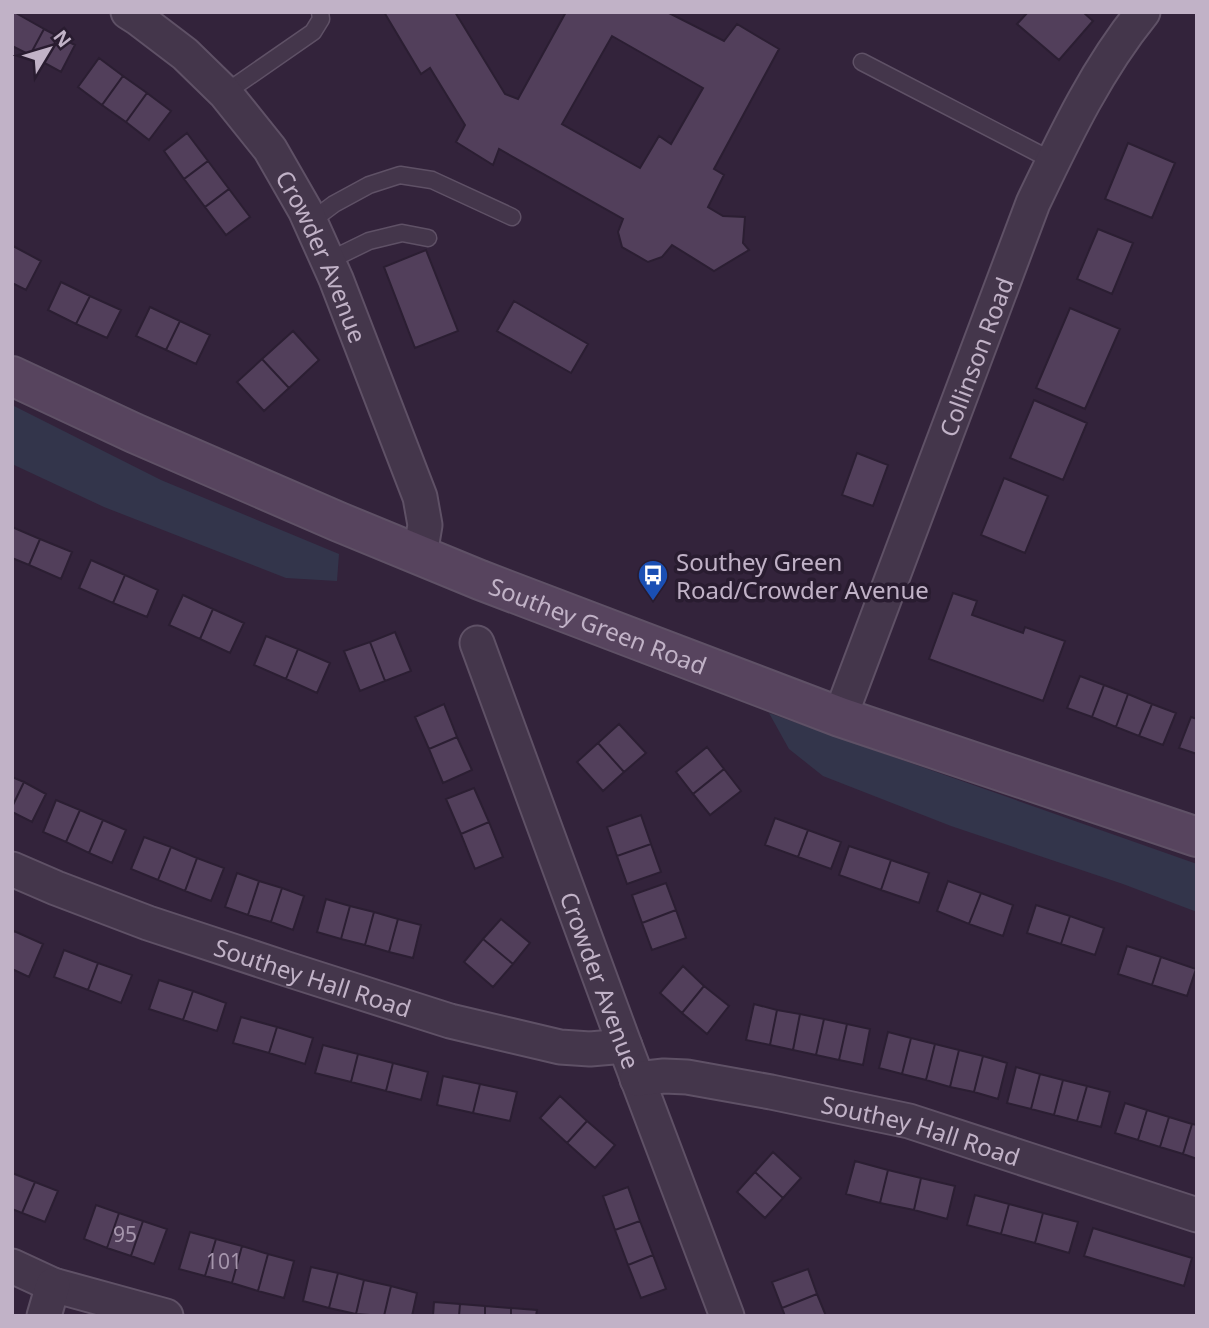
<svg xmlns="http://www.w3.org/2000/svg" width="1209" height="1328" font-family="'Noto Sans',sans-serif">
  <rect width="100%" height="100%" fill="#33233b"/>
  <path fill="#33354b" d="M12,405L161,480L339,554L337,581L286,578L104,507L12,464Z
    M769,713L1197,864V912L1123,884L951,826L823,776L789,749Z"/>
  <path fill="#523f5b" stroke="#2b1e32" stroke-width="2" fill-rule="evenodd" d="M14,12L44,29L30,55L12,46V16Z
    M384,12H455L505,94L518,99L566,12H667L724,41L737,24L779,49L714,169L724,175L708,207L723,216L745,217L743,243L749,250L714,271L672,245L662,257L648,262L622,247L618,232L623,219L499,149L493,165L456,142L465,125L430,68L421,74ZM612,36L703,88L671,144L659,136L640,168L562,124Z
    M1028,12H1083L1093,21L1059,60L1017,24Z
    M44,29L75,45L61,72L30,55Z
    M99,58L123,76L102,105L78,87Z
    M123,76L147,93L126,122L102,105Z
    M147,93L171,111L149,140L126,122Z
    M187,133L208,161L184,179L164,151Z
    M1128,143L1175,163L1152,218L1105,199Z
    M208,161L229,189L205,207L184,179Z
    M229,189L250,217L226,235L205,207Z
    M1098,229L1133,243L1112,294L1077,279Z
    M13,246L41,261L26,290L12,283Z
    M426,250L458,331L415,348L384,267Z
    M61,282L90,296L76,324L48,310Z
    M90,296L121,310L107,338L76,324Z
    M514,301L588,344L571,373L497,331Z
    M150,307L180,321L166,350L136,336Z
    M1070,308L1120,329L1085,409L1036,388Z
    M180,321L210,335L196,364L166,350Z
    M293,331L319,360L289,388L262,359Z
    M262,359L289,388L264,411L237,382Z
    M1034,400L1087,423L1063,480L1010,458Z
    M857,453L888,465L873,506L842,495Z
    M1004,478L1048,496L1025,553L981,535Z
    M12,527L40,539L29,565L12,558Z
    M40,539L72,552L61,579L29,565Z
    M91,560L125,575L113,603L79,588Z
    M125,575L158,590L147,617L113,603Z
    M953,593L977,601L972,615L1023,633L1025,627L1065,641L1043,701L929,659Z
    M183,595L213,609L200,639L169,625Z
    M213,609L244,623L230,653L200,639Z
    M395,632L411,671L385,681L370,642Z
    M266,636L298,649L286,679L254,665Z
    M370,642L385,681L360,691L344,651Z
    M298,649L330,663L317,693L286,679Z
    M1080,676L1104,685L1092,717L1067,708Z
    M1104,685L1128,694L1116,727L1092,717Z
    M1128,694L1152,704L1139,736L1116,727Z
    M444,704L457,737L429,749L415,717Z
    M1152,704L1176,713L1163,745L1139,736Z
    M1191,717L1197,719V754L1179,748Z
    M619,724L646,753L624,772L598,743Z
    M457,737L472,770L443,783L429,749Z
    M598,743L624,772L603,791L577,762Z
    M707,747L724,769L693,794L676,772Z
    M724,769L741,791L710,815L693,794Z
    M12,777L24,782L12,807Z
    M24,782L46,794L32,822L12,812V807Z
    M474,788L489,822L461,834L446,799Z
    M56,800L80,810L66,842L43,832Z
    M80,810L103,820L89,853L66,842Z
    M641,815L651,844L617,856L607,827Z
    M775,818L808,830L798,857L765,845Z
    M103,820L126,830L112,863L89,853Z
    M489,822L503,857L475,869L461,834Z
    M808,830L841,842L831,869L798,857Z
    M144,837L171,847L158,880L131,869Z
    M651,844L661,872L627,884L617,856Z
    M849,846L891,860L881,890L839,875Z
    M171,847L197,858L185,891L158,880Z
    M197,858L224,868L211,901L185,891Z
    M891,860L929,873L919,903L881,890Z
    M237,873L259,881L248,915L225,907Z
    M259,881L282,888L271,922L248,915Z
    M948,881L981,893L969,924L937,911Z
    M666,883L676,910L642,923L632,895Z
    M282,888L304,896L293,930L271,922Z
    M981,893L1013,905L1003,936L969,924Z
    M326,899L350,906L341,939L317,932Z
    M1036,905L1070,916L1061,944L1027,933Z
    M350,906L374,912L365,945L341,939Z
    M676,910L686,938L652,950L642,923Z
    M374,912L398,919L389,952L365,945Z
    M1070,916L1104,928L1095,955L1061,944Z
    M398,919L421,925L413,958L389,952Z
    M501,919L530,943L513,964L483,939Z
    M14,931L43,944L29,977L12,969V935Z
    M483,939L513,964L493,987L464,962Z
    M1127,946L1161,957L1152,985L1118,974Z
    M64,950L98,963L88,990L54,977Z
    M1161,957L1196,969L1187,996L1152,985Z
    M98,963L132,975L121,1003L88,990Z
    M683,966L704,986L682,1013L660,993Z
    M159,980L193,991L183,1020L149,1009Z
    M704,986L729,1006L707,1034L682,1013Z
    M193,991L226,1003L217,1031L183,1020Z
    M754,1004L777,1010L770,1045L746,1040Z
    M777,1010L800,1014L793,1050L770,1045Z
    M800,1014L824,1019L816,1055L793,1050Z
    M241,1017L277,1027L269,1053L233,1043Z
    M824,1019L847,1024L839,1060L816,1055Z
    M847,1024L870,1029L863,1065L839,1060Z
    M277,1027L313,1038L305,1064L269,1053Z
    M888,1032L911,1038L902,1074L879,1068Z
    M911,1038L935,1044L926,1080L902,1074Z
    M935,1044L959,1050L950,1087L926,1080Z
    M323,1045L358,1054L351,1082L315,1073Z
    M959,1050L983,1056L974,1092L950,1087Z
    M358,1054L393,1063L386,1091L351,1082Z
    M983,1056L1007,1063L998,1099L974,1092Z
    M393,1063L428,1072L421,1100L386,1091Z
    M1016,1067L1040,1074L1031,1109L1007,1103Z
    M1040,1074L1063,1080L1054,1115L1031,1109Z
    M443,1076L480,1084L473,1113L437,1105Z
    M1063,1080L1087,1086L1077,1121L1054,1115Z
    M480,1084L517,1092L510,1121L473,1113Z
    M1087,1086L1110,1092L1101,1127L1077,1121Z
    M560,1096L587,1121L567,1143L540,1118Z
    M1125,1103L1147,1110L1138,1140L1115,1133Z
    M1147,1110L1169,1117L1160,1147L1138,1140Z
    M1169,1117L1192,1124L1183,1154L1160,1147Z
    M587,1121L615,1145L595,1168L567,1143Z
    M1192,1124L1197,1125V1159L1183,1154Z
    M773,1152L801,1178L783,1198L755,1172Z
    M855,1161L888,1170L880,1203L846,1194Z
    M888,1170L921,1178L914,1210L880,1203Z
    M755,1172L783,1198L765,1218L737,1192Z
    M12,1173L35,1182L22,1213L12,1209Z
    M921,1178L955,1186L947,1219L914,1210Z
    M35,1182L58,1191L45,1222L22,1213Z
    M628,1187L640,1221L615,1230L603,1196Z
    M975,1195L1009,1204L1001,1234L967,1225Z
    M1009,1204L1043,1213L1035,1243L1001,1234Z
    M96,1205L119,1213L107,1248L84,1239Z
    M119,1213L143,1221L131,1256L107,1248Z
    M1043,1213L1078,1222L1069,1253L1035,1243Z
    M143,1221L167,1229L154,1264L131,1256Z
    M640,1221L653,1255L628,1265L615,1230Z
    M1093,1228L1192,1258L1184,1286L1084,1256Z
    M190,1232L216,1239L205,1276L179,1269Z
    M216,1239L242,1246L232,1283L205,1276Z
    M242,1246L268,1254L258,1291L232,1283Z
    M268,1254L294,1261L284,1298L258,1291Z
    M653,1255L666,1289L641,1298L628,1265Z
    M311,1267L338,1273L329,1308L303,1301Z
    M808,1269L817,1294L782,1308L772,1282Z
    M338,1273L364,1280L356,1314L329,1308Z
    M364,1280L391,1286L384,1316L356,1314Z
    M391,1286L417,1293L412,1316H384Z
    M817,1294L826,1316H785L782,1308Z
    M434,1302L460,1304L459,1316H433Z
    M460,1304L485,1306V1316H459Z
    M485,1306L511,1308V1316H485Z
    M511,1308L537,1310L536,1316H511Z"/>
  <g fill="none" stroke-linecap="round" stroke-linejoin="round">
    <g stroke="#5f5166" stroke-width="19">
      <path id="lane" d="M862,62L1053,161
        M225,93L313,32L321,19L320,12
        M310,222L334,204L369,185L400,175L432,180L512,217
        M328,261L369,241L402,233L428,238"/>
    </g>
    <g stroke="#5f5166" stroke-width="37">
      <g id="street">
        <path id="s1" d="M128,12L139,19L185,54L225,93L270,149L305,210L336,279L420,497L425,525L420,555"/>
        <path id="s2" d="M477,643L625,1046L727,1316"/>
        <path id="s3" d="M840,717L1033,203C1065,136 1096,70 1143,12"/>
        <path id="s4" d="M12,869L56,888L148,923L287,969L450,1021L560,1047L590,1049L625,1046"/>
        <path id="s5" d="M637,1079L664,1076L687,1077L771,1092L909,1121L1197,1215"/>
        <path d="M12,1266L53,1285L166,1316"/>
        <path d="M44,1316L53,1285"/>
      </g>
    </g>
    <g stroke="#5f5166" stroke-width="42">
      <g id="secondary">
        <path id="s6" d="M12,376L134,433L339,522L480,580L840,717L1197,837"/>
      </g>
    </g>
    <use href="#lane" stroke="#44364b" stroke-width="16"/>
    <use href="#street" stroke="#44364b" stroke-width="33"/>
    <use href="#secondary" stroke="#57445e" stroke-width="38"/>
  </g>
  <defs>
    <g id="bus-pin" transform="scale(1.575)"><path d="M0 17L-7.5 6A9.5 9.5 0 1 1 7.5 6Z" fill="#1a4fb4" stroke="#291c30"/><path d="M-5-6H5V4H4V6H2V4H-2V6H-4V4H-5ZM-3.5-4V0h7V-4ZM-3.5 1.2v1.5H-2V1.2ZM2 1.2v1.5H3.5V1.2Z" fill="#fff"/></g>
  </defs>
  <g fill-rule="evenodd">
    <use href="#bus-pin" x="653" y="575"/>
  </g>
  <g text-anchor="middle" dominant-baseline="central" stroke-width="7" stroke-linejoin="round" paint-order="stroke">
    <g font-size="21" fill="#a595ac">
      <text x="125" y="1234">95</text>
      <text x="224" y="1261">101</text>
    </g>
    <g font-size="24" fill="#c1b2c7" stroke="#291c30">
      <text stroke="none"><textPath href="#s1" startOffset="318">Crowder Avenue</textPath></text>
      <text stroke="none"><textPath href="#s3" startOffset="385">Collinson Road</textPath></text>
      <text stroke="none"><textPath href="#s6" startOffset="637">Southey Green Road</textPath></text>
      <text stroke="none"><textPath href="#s4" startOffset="320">Southey Hall Road</textPath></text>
      <text stroke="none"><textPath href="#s2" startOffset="359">Crowder Avenue</textPath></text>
      <text stroke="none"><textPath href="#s5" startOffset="290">Southey Hall Road</textPath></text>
    </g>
    <g font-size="24" fill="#c1b2c7" stroke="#291c30" text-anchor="start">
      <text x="676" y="561">Southey Green<tspan x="676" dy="28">Road/Crowder Avenue</tspan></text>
    </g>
  </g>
  <rect width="1209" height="1328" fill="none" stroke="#c1b2c7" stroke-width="28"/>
  <g transform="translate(49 49) rotate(52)" stroke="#291c30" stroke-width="5" paint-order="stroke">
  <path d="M0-5L12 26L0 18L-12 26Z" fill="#c1b2c7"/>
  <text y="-10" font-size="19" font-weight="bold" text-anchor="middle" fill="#c1b2c7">N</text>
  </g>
</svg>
